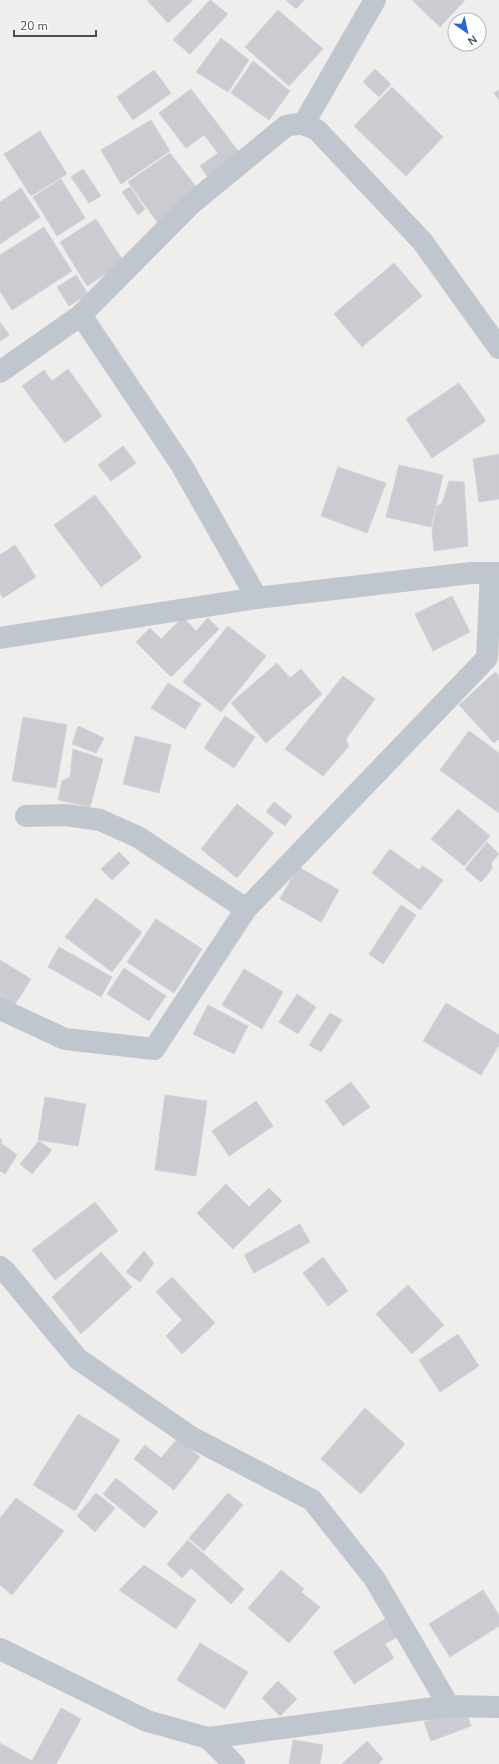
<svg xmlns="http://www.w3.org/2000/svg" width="499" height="1764" font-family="'Nunito Sans',sans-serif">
  <rect width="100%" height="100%" fill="#f0eded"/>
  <path fill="#caccd1" stroke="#d1d3d8" d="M147,0H193L168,23Z
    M210,0L228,14L190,54L173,40Z
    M286,0H304L296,9Z
    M412,0H465L440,27Z
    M278,10L323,49L289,86L245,47Z
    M221,38L249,60L228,92L196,72Z
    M253,61L290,91L269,120L231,93Z
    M375,69L391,84L379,97L363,82Z
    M154,70L171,93L133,120L117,97Z
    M392,87L443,137L406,176L354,126Z
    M191,89L242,156L210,180L200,166L218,153L204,135L186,148L159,113Z
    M499,90V100L494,93Z
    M151,120L170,151L121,184L101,150Z
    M40,131L67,174L31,196L4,154Z
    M170,153L200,192L158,223L128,182Z
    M83,169L101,196L89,203L71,177Z
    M61,179L85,218L57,236L33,197Z
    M130,187L145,209L138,215L122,192Z
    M21,188L40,217L0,244V202Z
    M96,219L124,262L87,286L60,242Z
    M44,227L72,271L12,310L0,291V255Z
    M394,263L422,296L362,347L334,314Z
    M76,275L88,294L69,306L57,287Z
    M0,322L9,335L0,341Z
    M68,369L102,416L65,443L22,386L44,370L52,381Z
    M459,383L486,421L432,458L406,419Z
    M123,446L136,463L111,481L98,465Z
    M499,454V499L479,502L473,459Z
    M399,465L443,475L431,527L386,517Z
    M338,467L386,483L367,533L321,516Z
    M449,481L464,482L468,546L434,551L432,530L437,506L442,503Z
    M95,495L142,557L101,587L54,525Z
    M15,545L36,577L3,598L0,593V555Z
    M452,596L470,632L433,651L415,614Z
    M183,617L196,631L208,618L219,629L171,677L136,642L150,628L161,639Z
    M228,626L266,656L221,712L183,682Z
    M277,663L290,678L301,669L322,694L266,743L231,703Z
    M495,672L499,676V739L494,743L459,705Z
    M343,676L375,699L346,739L349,746L323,776L285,749Z
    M168,683L201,704L185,729L151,708Z
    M225,716L255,737L234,768L204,748Z
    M23,717L67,725L56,788L12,781Z
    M78,726L104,738L96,753L72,744Z
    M469,731L499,753V813L440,770Z
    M135,736L171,745L159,793L123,784Z
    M73,749L103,759L90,807L58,800L62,781L70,777Z
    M274,802L292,816L285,826L266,812Z
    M237,804L274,833L237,878L201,849Z
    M458,809L490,836L464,866L431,839Z
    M487,842L499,854L491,863L492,869L481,882L465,869Z
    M390,849L419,870L423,866L443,880L420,910L372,873Z
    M119,852L130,863L112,880L101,869Z
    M298,867L339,890L321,922L280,899Z
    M96,898L142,932L112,972L65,937Z
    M401,905L416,915L383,964L369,954Z
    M156,919L202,949L174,993L127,962Z
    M59,947L112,977L101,997L48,967Z
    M0,960L31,979L12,1009L0,1003Z
    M124,968L166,996L149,1021L107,994Z
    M244,969L283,992L262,1029L222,1005Z
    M297,994L316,1007L298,1034L279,1022Z
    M446,1003L499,1035V1045L481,1075L423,1041Z
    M208,1005L248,1026L234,1054L193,1034Z
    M330,1013L342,1020L321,1052L309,1045Z
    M351,1082L370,1107L343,1126L325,1101Z
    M165,1095L207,1101L196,1176L155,1170Z
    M45,1097L86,1104L78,1146L38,1140Z
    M256,1101L273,1126L229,1156L212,1131Z
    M0,1138L2,1140L1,1143L17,1155L5,1174L0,1171Z
    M39,1141L52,1150L32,1174L20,1164Z
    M226,1184L249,1207L269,1188L282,1201L233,1249L197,1213Z
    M95,1202L118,1231L55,1280L32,1250Z
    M300,1224L310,1242L254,1273L244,1255Z
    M144,1251L154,1263L140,1282L126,1272Z
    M101,1252L132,1287L81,1334L52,1297Z
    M323,1257L348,1291L328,1306L303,1273Z
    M172,1277L215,1323L182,1354L166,1336L182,1320L156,1292Z
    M408,1285L444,1325L412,1354L376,1314Z
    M458,1334L479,1366L440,1392L419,1360Z
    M365,1408L405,1444L361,1494L321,1459Z
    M78,1414L120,1440L75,1511L33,1485Z
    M178,1438L200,1457L174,1490L134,1459L145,1445L161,1458Z
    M116,1478L158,1512L144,1528L103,1494Z
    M96,1493L115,1508L95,1532L77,1516Z
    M228,1493L243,1505L204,1551L189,1538Z
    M16,1498L64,1531L12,1595L0,1585V1518Z
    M188,1540L244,1589L231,1604L191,1568L182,1578L167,1564Z
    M144,1565L196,1600L176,1629L119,1590Z
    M281,1570L304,1589L301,1592L320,1607L289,1643L248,1608Z
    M483,1590L499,1615V1626L450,1657L429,1624Z
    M385,1619L397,1637L385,1644L394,1658L354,1684L333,1652Z
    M200,1643L248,1672L225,1709L177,1680Z
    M278,1681L297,1699L280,1716L262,1698Z
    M61,1708L81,1719L56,1764H0V1743L32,1761Z
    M465,1708L471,1726L431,1741L424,1722Z
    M293,1740L323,1745L320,1764H289Z
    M367,1741L383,1759L378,1764H342Z"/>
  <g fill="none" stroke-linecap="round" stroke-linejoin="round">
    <path stroke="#bfc6ce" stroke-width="22" d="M304,123L375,0
      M81,315L182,466L257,598
      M0,372L81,315L191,204L286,126C299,122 305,124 317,130L422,241L499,348
      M0,638L257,598L471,573H499
      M26,816L66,815L100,820L138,837L246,909
      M0,1009L65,1039L154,1049L246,909L487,658L491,573
      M0,1267L5,1271L78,1359L191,1437L312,1500L374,1578L449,1706
      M0,1649L147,1721L208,1738L449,1706L499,1707
      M208,1738L234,1764"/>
  </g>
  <g transform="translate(467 32) rotate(146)"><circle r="19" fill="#ffffff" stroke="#b5b9bd"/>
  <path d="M0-3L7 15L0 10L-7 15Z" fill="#2865cf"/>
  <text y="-6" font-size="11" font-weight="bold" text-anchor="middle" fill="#474f59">N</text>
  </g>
  <path d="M14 30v6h82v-6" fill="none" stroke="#474f59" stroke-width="2"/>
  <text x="20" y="30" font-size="12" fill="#474f59" stroke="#ffffff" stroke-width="3" paint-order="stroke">20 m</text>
</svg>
